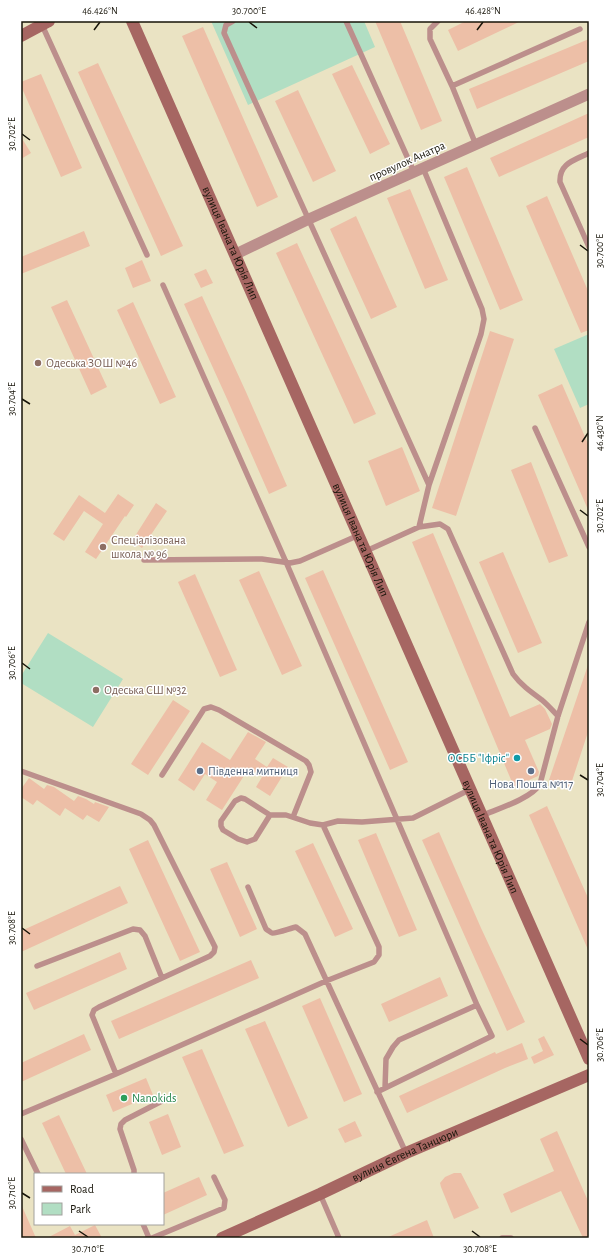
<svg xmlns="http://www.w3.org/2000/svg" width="610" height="1259" font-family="'Alegreya Sans',sans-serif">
  <rect width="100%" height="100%" fill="#eae3c3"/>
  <path fill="#b1dec3" d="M211,21H364L375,47L248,105Z
    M589,334V404L580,408L554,349Z
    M48,633L123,679L93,727L21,683V676Z"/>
  <path fill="#edbfa7" d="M375,21H400L442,121L421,130Z
    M466,21H521L458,51L448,30Z
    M203,27L278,197L257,207L182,36Z
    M589,39V61L477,109L469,89Z
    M98,63L183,246L161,256L78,72Z
    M352,65L390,144L370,154L332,74Z
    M41,74L82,168L61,177L21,86V82Z
    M298,90L336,171L313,182L275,101Z
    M589,113V137L499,177L490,158Z
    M21,137L31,153L21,159Z
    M467,167L523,300L500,310L444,177Z
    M410,189L448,280L425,289L387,198Z
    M547,196L589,293V330L581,333L526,206Z
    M356,216L397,307L371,319L330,229Z
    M84,231L90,246L21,274V257Z
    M297,243L376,414L354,424L276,253Z
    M142,260L151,281L133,288L125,268Z
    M206,269L213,283L201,288L194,274Z
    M202,296L246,392L287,486L269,494L228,401L184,304Z
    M67,300L107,387L91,395L51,307Z
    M133,302L176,397L160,404L117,310Z
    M490,331L514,339L456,516L432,508Z
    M562,384L589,446V512L538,395Z
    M402,447L420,491L386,506L368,461Z
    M531,462L568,556L549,563L511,470Z
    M118,494L134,505L126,517L125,516L96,559L85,552L103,524L84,511L64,541L53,534L79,495L105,513Z
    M156,503L167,511L142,548L132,541Z
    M433,533L510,717L540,704L545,709L552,724L550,729L525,740L539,772L538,776L514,787L412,542Z
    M503,552L542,643L518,653L479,562Z
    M323,570L408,762L390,770L305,578Z
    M259,571L302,666L282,675L239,580Z
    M195,574L237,670L220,677L178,582Z
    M588,665H589V729L570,787L549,780Z
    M173,700L190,711L148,775L131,764Z
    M248,732L266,742L255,759L267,767L273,758L288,767L270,796L256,787L262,777L249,768L222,810L206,800L217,782L205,774L194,791L178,780L202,742L230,760Z
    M29,778L44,789L47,785L54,787L74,801L78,796L86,799L94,804L95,802L109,807L99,822L87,815L83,820L65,808L60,816L37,800L33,805L21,797V789Z
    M547,806L589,900V952L529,815Z
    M439,832L481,928L525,1022L507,1031L422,840Z
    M376,833L417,930L399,937L358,840Z
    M148,840L200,952L180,961L129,849Z
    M313,843L353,929L335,937L295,851Z
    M227,862L257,929L240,937L210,869Z
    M120,886L128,903L21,952V931Z
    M120,952L127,969L34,1010L26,993Z
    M251,960L259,978L119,1039L111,1021Z
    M440,977L448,996L389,1022L381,1004Z
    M320,998L362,1094L344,1102L302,1006Z
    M265,1021L308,1118L288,1127L245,1029Z
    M84,1034L91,1050L21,1082V1063Z
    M544,1036L554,1055L534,1064L531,1057L543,1051L538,1039Z
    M522,1043L528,1059L505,1068L407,1113L399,1096L495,1052L496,1054Z
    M202,1049L244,1146L224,1154L182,1057Z
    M146,1078L153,1095L113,1112L106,1095Z
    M168,1114L181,1147L162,1155L149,1122Z
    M59,1115L87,1174H66L42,1123Z
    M355,1121L362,1136L345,1143L338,1129Z
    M557,1131L589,1203V1238H583L561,1191L511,1213L503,1194L554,1171L540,1139Z
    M454,1173H461L479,1208L454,1219L441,1187L440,1183L445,1177Z
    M199,1177L207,1195L163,1215V1193Z
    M21,1204L36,1238H21Z
    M427,1220L434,1238H386Z
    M95,1225L102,1238H47L70,1226L75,1235Z"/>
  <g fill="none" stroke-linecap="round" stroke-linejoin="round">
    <path stroke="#bc8f8c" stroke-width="5.5" d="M233,21L226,25L224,33L429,485
      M346,21L414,172
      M438,21L430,29V39L452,86L476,145
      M42,25L147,255
      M452,86L580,29
      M589,153C575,160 559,163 560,182L589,247
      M163,285L286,562L477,1005L492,1036L377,1092
      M535,428L589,547
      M419,527L429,485L481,334L484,319L482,309L423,168
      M366,551L419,527L440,524L448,529L513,674C521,685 531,692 542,700C548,705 553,711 558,716
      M144,560L262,559L290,563L300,561L359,535
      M21,771L141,814L150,820L154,825L215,947L214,952L210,956L99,1007L94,1010L92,1015L116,1074
      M162,775L204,709L211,707L219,710L306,761L309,765L311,772L293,817
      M270,815L245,799L241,798L235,801L221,821V826L223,830L238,839L247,842L255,839L270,815H286L310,823L323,825L338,821L362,822L413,818L469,790
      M481,816C497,809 531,799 540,784L558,716L589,622
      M248,887L266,929C268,930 271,933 272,933C275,934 291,928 296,927L305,934L406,1153
      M37,966L133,929L140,930L145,936L162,978
      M385,1088L386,1059L393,1047L399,1040L477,1005
      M21,1114L116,1074L326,981L374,962L379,955V947L323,825
      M21,1139L38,1174
      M134,1174V1170L120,1129L121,1124L125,1120L162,1101
      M320,1194L339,1238
      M143,1224L149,1238
      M152,1238L224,1208L225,1200L214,1177
      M502,1238H511"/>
    <path stroke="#bc8f8c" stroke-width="11" d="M236,254L309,219L589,94"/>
    <g stroke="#a66662" stroke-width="12">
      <path id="s1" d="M132,21C287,366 435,714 589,1059"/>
      <path d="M21,36L49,21"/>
      <path id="s2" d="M222,1238L320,1194L406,1153L589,1075"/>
    </g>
  </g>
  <path fill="none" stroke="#171409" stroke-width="1.5" d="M249,22L257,28M94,30L100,22M477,30L483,22M22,134L30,140M580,245L588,251M22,399L30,404M582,442L588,433M580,510L588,516M22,663L30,669M580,775L588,780M22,928L30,934M580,1039L588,1045M22,1193L30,1198M79,1231L88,1237M472,1231L480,1237"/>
  <g fill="#8d6e63" stroke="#fff" stroke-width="1.5">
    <circle cx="38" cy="363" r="4"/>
    <circle cx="103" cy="547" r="4"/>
    <circle cx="96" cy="690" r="4"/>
  </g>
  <circle fill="#0f9aa8" stroke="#fff" stroke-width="1.5" cx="517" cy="758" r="4"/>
  <g fill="#5c6f8a" stroke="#fff" stroke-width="1.5">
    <circle cx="200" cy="771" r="4"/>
    <circle cx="531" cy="771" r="4"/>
  </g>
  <circle fill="#2e9e5b" stroke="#fff" stroke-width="1.5" cx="124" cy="1098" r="4"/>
  <g text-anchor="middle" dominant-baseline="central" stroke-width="3" stroke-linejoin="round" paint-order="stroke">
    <g font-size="12" fill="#171409" stroke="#fff">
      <text transform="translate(407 161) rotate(-24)">провулок Анатра</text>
      <text stroke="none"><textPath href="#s1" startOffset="243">вулиця Івана та Юрія Лип</textPath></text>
      <text stroke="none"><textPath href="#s1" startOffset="567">вулиця Івана та Юрія Лип</textPath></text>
      <text stroke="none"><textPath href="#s1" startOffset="891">вулиця Івана та Юрія Лип</textPath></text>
      <text stroke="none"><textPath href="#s2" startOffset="201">вулиця Євгена Танцюри</textPath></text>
    </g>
    <g font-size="12" fill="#785e54" stroke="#fff" text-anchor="start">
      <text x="46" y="363">Одеська ЗОШ №46</text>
      <text x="111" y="540">Спеціалізована<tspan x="111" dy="14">школа № 96</tspan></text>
      <text x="104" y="690">Одеська СШ №32</text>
    </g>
    <g font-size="12" fill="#0d838f" stroke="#fff" text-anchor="end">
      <text x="509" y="758">ОСББ "Іфріс"</text>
    </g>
    <g font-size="12" fill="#4e5e75" stroke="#fff" text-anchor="start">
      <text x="208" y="771">Південна митниця</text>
      <text x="531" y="784" text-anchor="middle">Нова Пошта №117</text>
    </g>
    <g font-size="12" fill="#27864d" stroke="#fff" text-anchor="start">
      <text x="132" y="1098">Nanokids</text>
    </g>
  </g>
  <rect width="610" height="1259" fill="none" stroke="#ffffff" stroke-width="44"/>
  <rect x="34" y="1173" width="130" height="52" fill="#ffffff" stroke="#a2a19d"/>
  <rect x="42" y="1186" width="20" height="6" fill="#a66662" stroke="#a2a19d"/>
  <text x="70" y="1193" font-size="12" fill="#171409">Road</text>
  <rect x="42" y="1203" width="20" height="12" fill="#b1dec3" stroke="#a2a19d"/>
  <text x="70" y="1213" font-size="12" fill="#171409">Park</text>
  <rect x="22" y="22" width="566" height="1215" fill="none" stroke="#171409" stroke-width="1.5"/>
  <g font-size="10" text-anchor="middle" fill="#171409">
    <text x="100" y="14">46.426°N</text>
    <text x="249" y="14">30.700°E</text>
    <text x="483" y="14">46.428°N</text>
    <text transform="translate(11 134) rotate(-90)" y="4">30.702°E</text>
    <text transform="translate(599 251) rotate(-90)" y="4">30.700°E</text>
    <text transform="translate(11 399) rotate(-90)" y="4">30.704°E</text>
    <text transform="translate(599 433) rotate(-90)" y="4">46.430°N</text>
    <text transform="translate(599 516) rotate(-90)" y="4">30.702°E</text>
    <text transform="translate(11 663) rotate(-90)" y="4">30.706°E</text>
    <text transform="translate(599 780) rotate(-90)" y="4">30.704°E</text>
    <text transform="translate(11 928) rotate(-90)" y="4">30.708°E</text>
    <text transform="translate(599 1045) rotate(-90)" y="4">30.706°E</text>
    <text transform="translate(11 1193) rotate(-90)" y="4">30.710°E</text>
    <text x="88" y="1252">30.710°E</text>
    <text x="480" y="1252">30.708°E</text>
  </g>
</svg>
